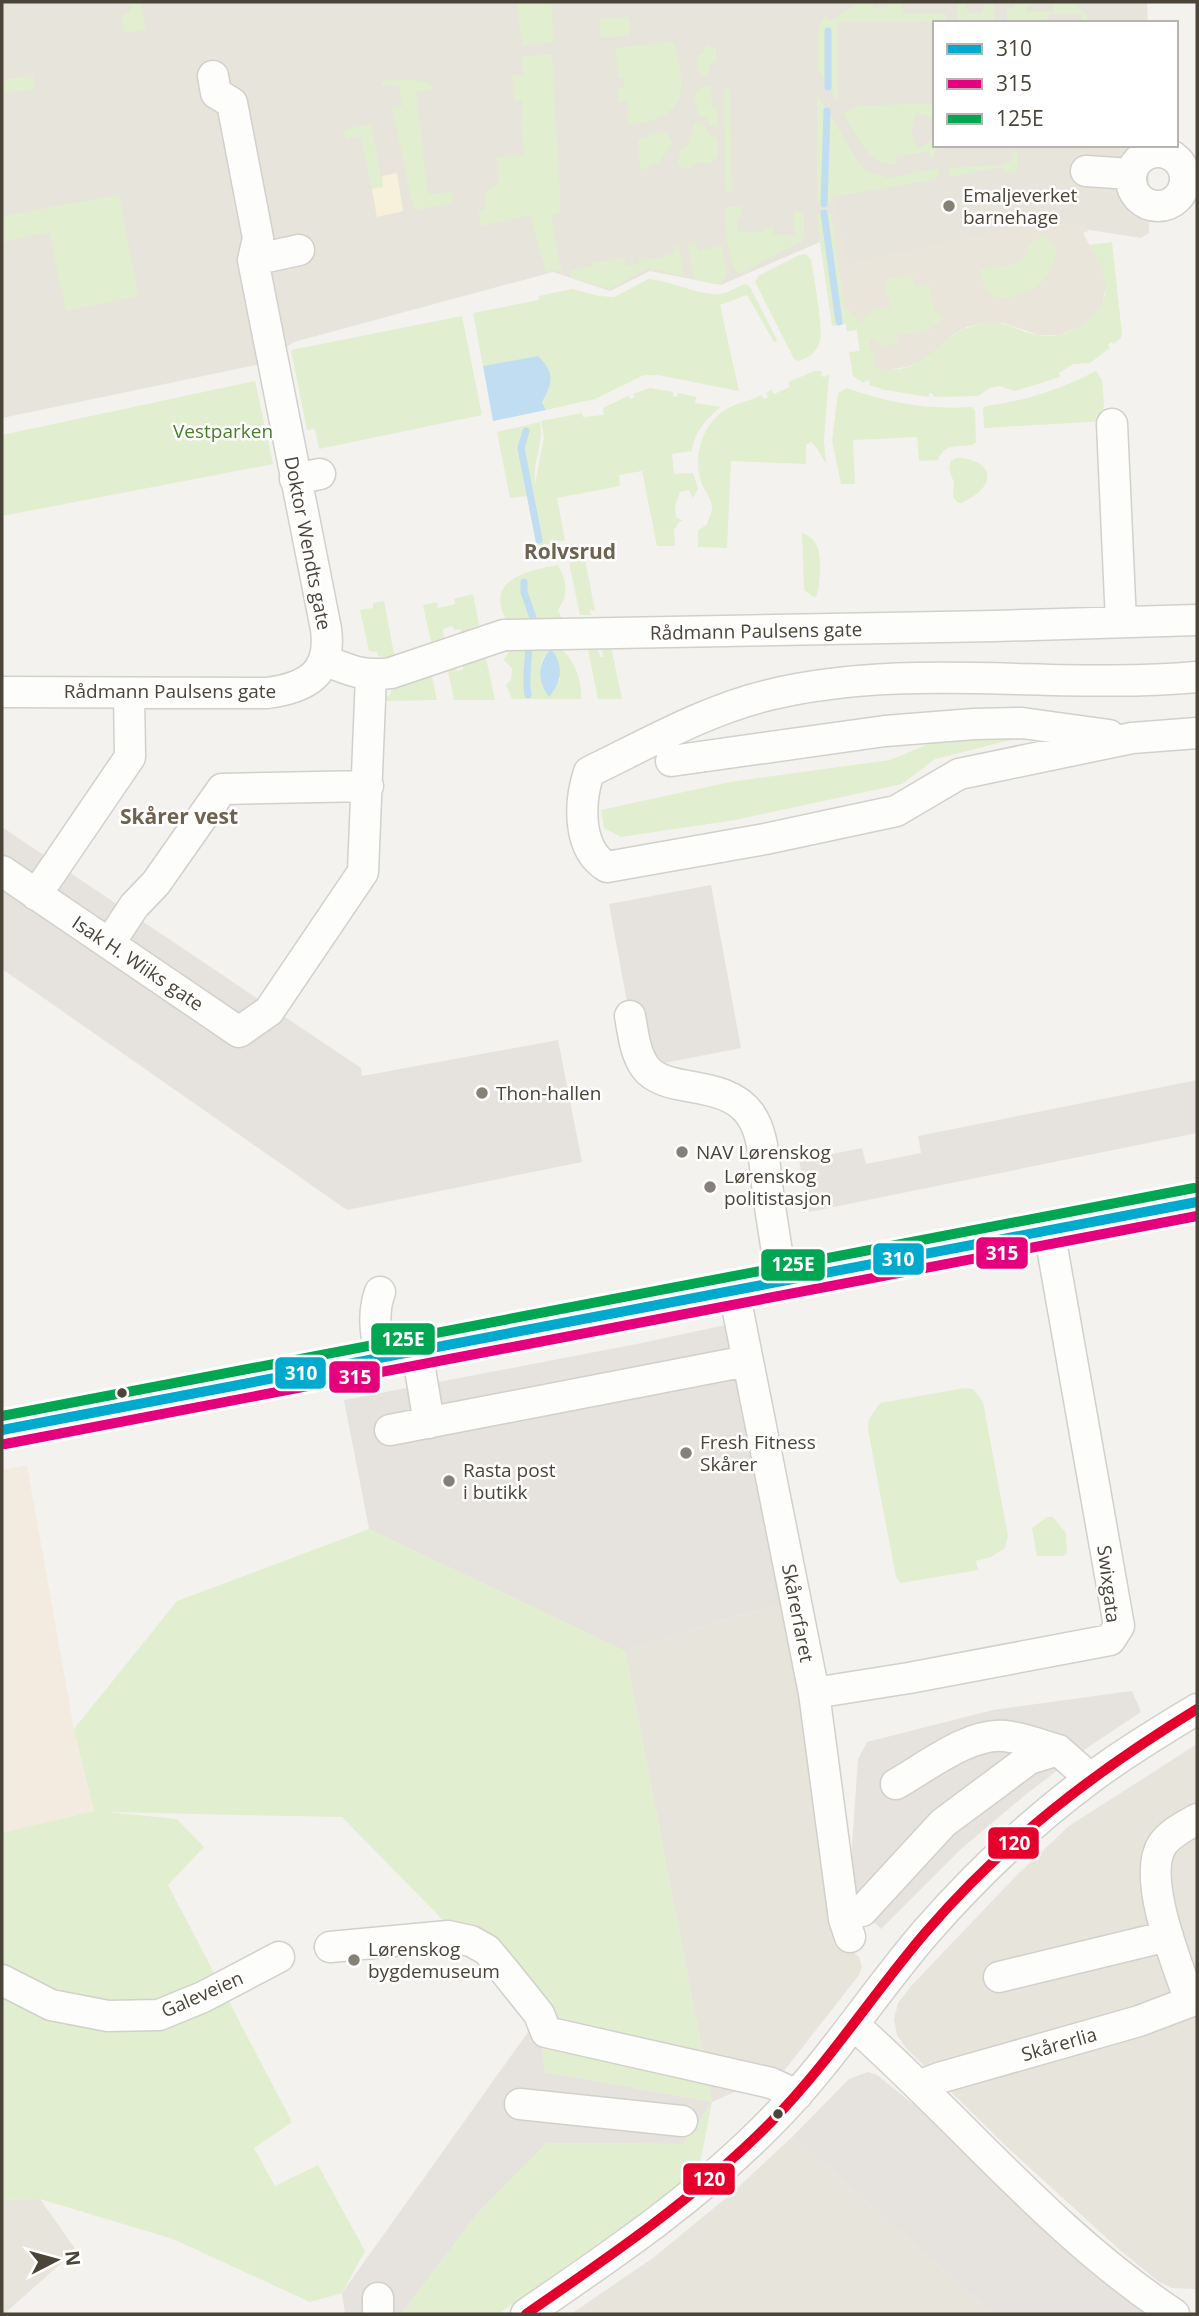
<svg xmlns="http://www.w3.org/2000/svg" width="1199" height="2316" font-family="'Open Sans',sans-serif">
  <rect width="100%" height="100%" fill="#f4f2ee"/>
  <path fill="#e7e4dc" d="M2,2H1147L1148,23H935V145H1149V233L1141,238L1083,229L841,266L820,242L721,285L650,271L610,291L553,272L294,342L261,364L2,418Z
    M791,1603L835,1935L859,1957L862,1967L859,1975L784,2071L712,2102L625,1651L735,1616Z
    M1197,1744V2289H1191L1172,2288L1159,2282L1121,2251L1006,2146L906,2048L897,2035L894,2019L898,2003L911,1986L1017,1875L1069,1826Z
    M793,2136L992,2314H571L653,2258L732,2193Z
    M40,2199L76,2250L4,2314H2V2200Z"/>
  <path fill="#f3ebdf" d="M27,1465L74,1729L94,1811L2,1833V1470Z"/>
  <path fill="#e6e2de" d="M753,1319L791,1603L735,1616L625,1651L369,1529L344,1400L642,1343Z
    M1132,1691L1141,1712L1081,1752L1024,1796L961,1849L881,1929L853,1901L851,1861L858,1759L867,1742L993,1710Z
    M868,2072L877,2075L1176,2314H992L793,2136L849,2079Z"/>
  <path fill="#eae5da" d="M833,197L848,263L1016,227L1087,223L1088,231L1083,233L1101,267L1105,278L1106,287L1102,305L1091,321L1082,327L1059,335H1038L1004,323H983L967,327L954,334L927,359L907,367L884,370L871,366L861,359L857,330L847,331L830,203Z"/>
  <path fill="#e1eecf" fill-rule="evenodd" d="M118,2H141L146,30L127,33L124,30L122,15L131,11V6Z
    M517,2H551L554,42L522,46Z
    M860,2H872L874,8L887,7V2H901L904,14H946V21L838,22V103L818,70V31L821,21L826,16L830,21Z
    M957,2H965L968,13H982L985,2H994L995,22L957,23Z
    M1017,2H1031V5L1026,6V12H1053V2C1074,2 1080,3 1090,23H1083L1082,14H1048L1047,23H1007V6L1012,9Z
    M629,17L630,35L601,38L599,19Z
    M674,42C687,91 688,118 629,125L627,102H619L618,88L624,87L623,78H618L616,48Z
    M707,45L716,48V61L709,65V75L704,76L697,69L698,54L703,53Z
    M552,54L561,212L551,216L562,273L556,270L546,272L530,215L481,226L478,211L485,209L484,194L499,183L496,158L524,154L521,120L523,119L522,100H514L512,75H523L522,57Z
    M33,75L35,89L2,94V80Z
    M410,79L428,82L433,89L416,92L428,194L452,192L453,203L415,210L413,207L392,108L402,106L399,85L382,86L381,81Z
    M711,85L712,107L717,109V125L710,126L706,118L698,115L694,97L698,89Z
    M724,89H730L732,191H725Z
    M817,94L858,161L868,172L888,178L938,168L940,175L937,176V179L833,197L830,203L817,204Z
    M935,104V118L916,113L911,131L917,149C923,148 927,142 935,139V145H938L934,157L930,158L929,151L896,157L897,164C869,167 856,133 843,113L861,105Z
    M695,122L705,125L710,136L717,138L718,157L708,164L699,162L687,169L677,165L681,150L688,145Z
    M371,124L383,186L403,211L377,217L361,136L346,139L343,130Z
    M665,131L673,142L660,162L640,170L638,140Z
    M1013,151H1017V171L1004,173L1003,167L950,177L948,168L1005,165L1010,161Z
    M119,195L138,296L66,311L49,232L2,242V216Z
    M725,207H741V217L737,218V232H763L764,228H773L774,235H797V232L794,231V212H804V236L801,241L742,273H737L733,268L725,229Z
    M817,213H831L844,307L856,316L860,322L864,321L866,314L882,307L891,309L884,280L912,274L915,286L929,284L934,308L943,318C929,333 918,335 898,334V343L881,346L874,338L870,340L869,345L875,356L872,366C926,382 934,335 976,325C1006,317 1013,331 1038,335C1063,339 1085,328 1099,309C1114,287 1100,264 1088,245L1112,242L1122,334L1121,338L1114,344L1111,342L1108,345L1110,348L1090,363L1073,364L1059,373L1060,377L1015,391L999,386L990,388L978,396L934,397L933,394L929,393V397L885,390L869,385L870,382L866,380L864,383L853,376L849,352L860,351L857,330L847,331L846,324L832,326L818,229Z
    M1042,236C1067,241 1053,272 1040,283C1032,291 1022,294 1011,297C989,301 983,289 980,270C993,267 1010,267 1022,261L1031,243Z
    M696,243L698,251L722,246L727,273L722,283L715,284L694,279L688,245Z
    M679,246L684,277L648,268L610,289L571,277L570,271L592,266V263L624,257L626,266L639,264V260L663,258V256L675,254L674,247Z
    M806,254L811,259C813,274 824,329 820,341C817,352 808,359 797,361L794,359L755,282L758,276L799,255Z
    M649,279C670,281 701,296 720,294C729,293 737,286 746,284L750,287L777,340L774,342L747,295L720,305L739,391L658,375H644L595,399L546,410L542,402C555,380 552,377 538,356L483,366L473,313L539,300V296L572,289L599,296L614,297Z
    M462,316L482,415L319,449L315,429L307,430L291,350Z
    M815,371H822L821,376L825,377L829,374L824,441L826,464L817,448L811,442L806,445V464L731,461L727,548L698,547V530L707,525C708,519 711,515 712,509C713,499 702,488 700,478C693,449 706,416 735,405C744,401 753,400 761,395L764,399L768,397L766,393L771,390L774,394L790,387L788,382Z
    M1096,371L1102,380L1105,421L984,428L983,408L986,406C1026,401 1061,389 1096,371Z
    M255,381L273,464L2,516V435Z
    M650,388L673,392V396L677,397L678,393L696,397L695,403L721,407C706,419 694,432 692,451L672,454L674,474L693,473L698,488L693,498L689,490L680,492L675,507L676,517L683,521L679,522L674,530L675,546H657L642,471L619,475L620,486L557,498L565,540L537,547L527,496L510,498L497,432L540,422C544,444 532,463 535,484L544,437L541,421L582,413L583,417L604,415L603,408L628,396L631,399L635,397L633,394Z
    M847,388C888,403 929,410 972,407L975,411L976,442L972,445C956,447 945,443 938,460L919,461L917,437L853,440L855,484H841L832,440L838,393Z
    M956,458C973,457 999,468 982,489C977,495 968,499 962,503H958L953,497L954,483L949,469L951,461Z
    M802,533C810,536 815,540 818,548C821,559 821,590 815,598L804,590Z
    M585,559L595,611L590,610L591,615H580L569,563Z
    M558,565C567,580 569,595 558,610L564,624L508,623C482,580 526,571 558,565Z
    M473,594L479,625L461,634L460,629L454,630L452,626L443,629L444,637L431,642L423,605L437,602L438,608L455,604L454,599Z
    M384,601L394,654L405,652L385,659L384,657L378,656L377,652L369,651L360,610L373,608V603Z
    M513,644C524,644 542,641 553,645C573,652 583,681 581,699H512L506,685L511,680L512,669L504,660ZM545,655L560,679L553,692L540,676L541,663Z
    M611,647L622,699H598L588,650H598L600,657H603L602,648Z
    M485,653L495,700H454L448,671L456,668L457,671L463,669V662Z
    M431,672L437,700L387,701L386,697L391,694V690Z
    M1035,734L935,759L902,784L735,820L621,837L604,828L601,810L730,782L890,760L941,739Z
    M965,1388L973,1389L983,1402L1008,1536L1005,1548L991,1557L976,1561L978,1570L901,1583L897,1579L895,1572L868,1430L869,1419L880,1403Z
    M1047,1517H1053L1066,1533L1067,1553L1063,1556H1037L1032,1528Z
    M369,1529L625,1651L712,2102L698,2174L498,2314H401L476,2215L547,2143L683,2144L712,2102L545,2072L538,2017L342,1817L107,1812L177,1819L204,1847L168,1885L292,2122L254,2148L275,2186L318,2165L365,2251L342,2293L310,2302L173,2239L40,2199L2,2200V1833L94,1811L74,1729L177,1601Z"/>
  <path fill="#f7f0da" d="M397,173L403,211L377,217L372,189L383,187L382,176Z"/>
  <path fill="#e6e3df" d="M2,827L361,1068L362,1076L558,1040L582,1162L347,1210L2,969Z
    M711,885L741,1048L639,1068L609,904Z
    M1197,1080V1133L809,1212L799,1161L862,1148L866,1164L921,1153L918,1136Z
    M538,2018L545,2072L712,2102L683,2144L547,2143L476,2215L401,2314H345L342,2293Z"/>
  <path fill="#c0ddf1" d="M538,356C555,373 553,383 542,402L546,410L493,421L483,366Z
    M551,649C564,665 562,682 549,697C537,680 537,664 551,649Z"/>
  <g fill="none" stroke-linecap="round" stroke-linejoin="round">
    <path stroke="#c0ddf1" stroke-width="7" d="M828,87V31
      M824,204L827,111
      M824,213L839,322
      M526,431L521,448L539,540
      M524,582V592L533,618
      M528,695C525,681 528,663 529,648"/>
    <g stroke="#d2d0cb" stroke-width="33">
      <path id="minor" d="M1131 179a27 27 0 1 1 54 0a27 27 0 1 1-54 0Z
        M1086,171L1131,174
        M253,260L299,250
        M1112,424L1121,622
        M295,479L320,474
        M324,660C349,670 363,677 391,673L504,635L995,626L1197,620
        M1197,677C1055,690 910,661 769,695C706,710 647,744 589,772C579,802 577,849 607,867L765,839L896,811L959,774L1132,738L1197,733
        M2,692L267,693C306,688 332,674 326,629L253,260L258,238L232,103L216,93L213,76
        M671,761L885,731L974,724L1022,723L1109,735
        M2,871L239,1032L269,1011L363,872L371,676
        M36,895L130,757L129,693
        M109,944L134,906L156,883L222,789L368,786
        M630,1016C633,1033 635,1053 645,1067C665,1095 724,1078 750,1114C765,1135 764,1167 768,1192C772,1222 777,1252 782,1282
        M734,1291L814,1693L844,1919L850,1937
        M417,1351L429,1423
        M380,1358C376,1336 372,1313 380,1292
        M2,1430L1197,1202
        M390,1430L747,1361
        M814,1693L909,1678L1110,1640L1119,1626L1049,1230
        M896,1784C926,1767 970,1732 1005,1736C1023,1738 1041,1745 1058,1750
        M862,1911L943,1823L1029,1759L1058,1750L1090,1778
        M330,1947L448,1936L471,1941L487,1950L507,1974L539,2014L546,2032L771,2083L797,2095
        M999,1977L1168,1936
        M2,1980L51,2005L108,2016L159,2015L203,1997L279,1957
        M1190,2001C1178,1966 1141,1878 1162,1845C1170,1833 1185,1826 1197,1819
        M854,2025C961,2120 1054,2235 1174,2314
        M919,2086L939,2078L1139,2021L1197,1999
        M520,2104L682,2121
        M378,2298V2314
        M526,2314C612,2255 698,2197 771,2122C829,2064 872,1995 925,1933C975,1876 1030,1823 1091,1778C1125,1752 1161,1731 1197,1709"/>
    </g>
    <use href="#minor" stroke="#fdfdfc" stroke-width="30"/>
    <g stroke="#fff" stroke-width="16">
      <path id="bus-1" d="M2,1430L1197,1202"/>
    </g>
    <g stroke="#fff" stroke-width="16">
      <path id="bus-2" d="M5,1444L1197,1216"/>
    </g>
    <g stroke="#fff" stroke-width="16">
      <path id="bus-3" d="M2,1416L1194,1188"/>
    </g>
    <g stroke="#fff" stroke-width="16">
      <path id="bus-4" d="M526,2314C612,2255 698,2196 771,2122C828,2064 872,1995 925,1933C1004,1841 1094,1772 1197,1709"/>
    </g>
    <use href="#bus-1" stroke="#00a9ce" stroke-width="10"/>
    <use href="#bus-2" stroke="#e5007d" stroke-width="10"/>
    <use href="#bus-3" stroke="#00a651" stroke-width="10"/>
    <use href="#bus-4" stroke="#e4002b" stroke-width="10"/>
  </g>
  <g fill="#868178" stroke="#fff" stroke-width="2.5">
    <circle cx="949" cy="206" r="7"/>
    <circle cx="482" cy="1093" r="7"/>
    <circle cx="682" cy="1152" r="7"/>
    <circle cx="710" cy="1187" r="7"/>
    <circle cx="686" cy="1453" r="7"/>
    <circle cx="449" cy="1481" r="7"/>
    <circle cx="354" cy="1960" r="7"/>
  </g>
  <g fill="#4b4439" stroke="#fff" stroke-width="2.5">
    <circle cx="122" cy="1393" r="6"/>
    <circle cx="778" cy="2114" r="6"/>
  </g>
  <g text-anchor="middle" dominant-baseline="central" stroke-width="5" stroke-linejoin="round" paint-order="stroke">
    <g font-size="19" fill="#4b4439" stroke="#fff" text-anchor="start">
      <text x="963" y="195">Emaljeverket<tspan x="963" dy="22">barnehage</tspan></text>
      <text x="496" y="1093">Thon-hallen</text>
      <text x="696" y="1152">NAV Lørenskog</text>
      <text x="724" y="1176">Lørenskog<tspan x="724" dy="22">politistasjon</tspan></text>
      <text x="700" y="1442">Fresh Fitness<tspan x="700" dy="22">Skårer</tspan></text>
      <text x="463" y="1470">Rasta post<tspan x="463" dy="22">i butikk</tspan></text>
      <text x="368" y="1949">Lørenskog<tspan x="368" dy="22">bygdemuseum</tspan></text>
    </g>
    <g font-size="19" fill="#4a7f2a" stroke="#fff">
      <text x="223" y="431">Vestparken</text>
    </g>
    <g font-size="19" fill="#4b4439" stroke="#fff">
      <text transform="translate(308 543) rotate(79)">Doktor Wendts gate</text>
      <text transform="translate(756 631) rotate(-1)">Rådmann Paulsens gate</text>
      <text x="170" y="691">Rådmann Paulsens gate</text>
      <text transform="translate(138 963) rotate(34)">Isak H. Wiiks gate</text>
      <text transform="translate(1109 1584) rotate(83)">Swixgata</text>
      <text transform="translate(798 1613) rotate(79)">Skårerfaret</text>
      <text transform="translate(202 1994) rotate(-24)">Galeveien</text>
      <text transform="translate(1059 2044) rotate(-16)">Skårerlia</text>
    </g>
    <g font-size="21" font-weight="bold" fill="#6e6250" stroke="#fff">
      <text x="570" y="551">Rolvsrud</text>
      <text x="179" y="816">Skårer vest</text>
    </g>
  </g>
  <g stroke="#fff" stroke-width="2.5">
    <rect x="975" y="1236" width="54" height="34" rx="7" fill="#e5007d"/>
    <rect x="872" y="1242" width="53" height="34" rx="7" fill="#00a9ce"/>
    <rect x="760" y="1248" width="66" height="34" rx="7" fill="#00a651"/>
    <rect x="370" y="1322" width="66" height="34" rx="7" fill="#00a651"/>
    <rect x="274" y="1356" width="53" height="34" rx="7" fill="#00a9ce"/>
    <rect x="328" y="1360" width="53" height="34" rx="7" fill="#e5007d"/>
    <rect x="987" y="1826" width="53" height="34" rx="7" fill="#e4002b"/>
    <rect x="682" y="2162" width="54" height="34" rx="7" fill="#e4002b"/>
  </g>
  <g font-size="19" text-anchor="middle" font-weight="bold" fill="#fff">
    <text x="1002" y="1260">315</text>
    <text x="898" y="1266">310</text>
    <text x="793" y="1271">125E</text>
    <text x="403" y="1346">125E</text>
    <text x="301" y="1380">310</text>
    <text x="355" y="1384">315</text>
    <text x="1014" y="1850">120</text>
    <text x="709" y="2186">120</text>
  </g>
  <rect width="1199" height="2316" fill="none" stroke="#4b4439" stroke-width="7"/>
  <rect x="933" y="21" width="245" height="126" fill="#ffffff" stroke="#b7b4b0" stroke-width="2"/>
  <rect x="947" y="44" width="35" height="10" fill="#00a9ce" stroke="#b7b4b0" stroke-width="2"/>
  <text x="996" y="56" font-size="21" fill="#4b4439">310</text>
  <rect x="947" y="79" width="35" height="10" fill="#e5007d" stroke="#b7b4b0" stroke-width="2"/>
  <text x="996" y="91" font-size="21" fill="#4b4439">315</text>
  <rect x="947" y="114" width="35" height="10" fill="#00a651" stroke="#b7b4b0" stroke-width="2"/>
  <text x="996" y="126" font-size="21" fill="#4b4439">125E</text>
  <g transform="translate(56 2260) rotate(84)" stroke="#ffffff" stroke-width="5" paint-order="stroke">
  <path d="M0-5L12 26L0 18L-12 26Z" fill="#4b4439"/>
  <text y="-10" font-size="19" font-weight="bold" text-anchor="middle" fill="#4b4439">N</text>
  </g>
</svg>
